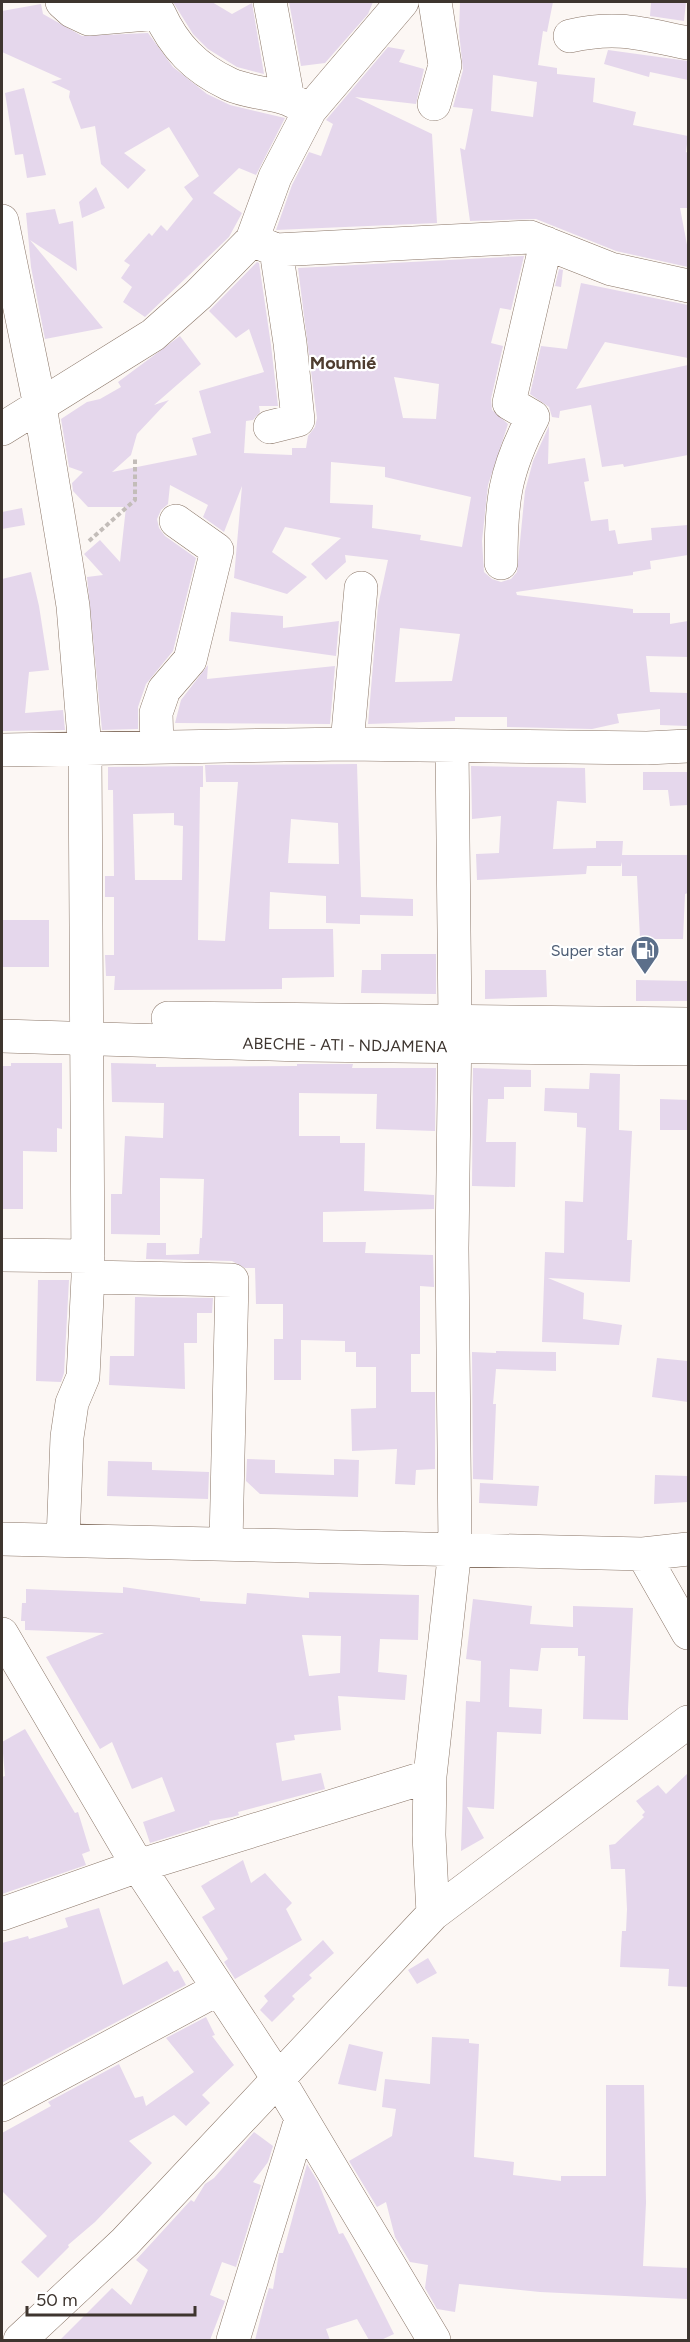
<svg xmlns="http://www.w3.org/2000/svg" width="690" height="2342" font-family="Figtree,sans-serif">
  <rect width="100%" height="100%" fill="#fcf7f4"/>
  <path fill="#e5d7ec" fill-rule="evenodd" d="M173,2H212L232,14L252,3L264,74L237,67L208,49L193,34Z
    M289,2H373L368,14L325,63L301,66Z
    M460,2H553L547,32L543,31L538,65L557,68V74L595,78L593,102L636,112L633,125L688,136L686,152L688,153V208H680L688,250V267L616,251L536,219L470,221L460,148L465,150L473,109L453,107L463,70L459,32ZM493,75L537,82L533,117L491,111Z
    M651,2H686L684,21L650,16Z
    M41,4L43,14L82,36L148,33L173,67L207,94L230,105L285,118L256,175L239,168L213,193L242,213L229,237L145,317L123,302L132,287L121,278L130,265L124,261L149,233L152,236L161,225L167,231L193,199L184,187L199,176L169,127L124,153L146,170L128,189L101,164L95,126L81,129L69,97L70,91L51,82L62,79L2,52V11Z
    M388,47L405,50L399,62L424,69L416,104L355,97L432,134L437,223L276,230L292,185L309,152L321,156L333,124L326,120Z
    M608,50L688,61V80L650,72L649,77L604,64Z
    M24,88L46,175L27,178L23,154L15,155L5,93Z
    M96,187L105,208L82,218L79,202Z
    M55,209L59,224L73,221L77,271L30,240L103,328L45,339L31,267L26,213Z
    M524,256L511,310L500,308L491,343L503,346L491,399L492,410L508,424L488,485L482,541L484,572L492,579L501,582L511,579L517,572L525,491L533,461L549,426L548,464L585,458L589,481L584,482L591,521L608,519L609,531L615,530L618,544L652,540L651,528L688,525V555L650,561L651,569L633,572V575L516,592L517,595L633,609V613H670V624L688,621V657L646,656L650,692L688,693V726L660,725V709L617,714L619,723L592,729L507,727V717H455V721L368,724L378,606L388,560L345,555L346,562L326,580L311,564L341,538L285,527L272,552L307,577L287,594L234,578L242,486L224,532L203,517L208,505L170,485L168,504L161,510L157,519L159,528L165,536L196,558L173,651L146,684L138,707V729L102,730L87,577L103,575L84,554L100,540L120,562L126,507H88L73,491L72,483L83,472L69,467L61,419L87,402L100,399L121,387L118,382L180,336L201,364L154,405L169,400L137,434L131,455L112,472L197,455L192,438L211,433L199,391L264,372L249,329L236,338L209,311L257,262L259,263L271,345L278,406H259L260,412L253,420L246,421L244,453L292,455V448H306L308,436L315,427L317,418L298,268ZM394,377L439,384L436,419L403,418ZM331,462L385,467V477L471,497L462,547L420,540L421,535L372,528L373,505L330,503ZM400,628L460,634L452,681L395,682Z
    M559,269L563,270L561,287L555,286Z
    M581,283L688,305V358L605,342L576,389L688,365V455L624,467L623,464L602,467L591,405L560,411L559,418L552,417L549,407L530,394L541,346L567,349Z
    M22,508L25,525L2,529V512Z
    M31,572L39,606L49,670L29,672L25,713L63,710L65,730L2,731V579Z
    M231,612L283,616V628L339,621L336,656L229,641Z
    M208,665L207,679L335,666L330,724L175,723L181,700Z
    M357,764L361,897L413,899V916L360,915V924L326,923V896L270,892L269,929H333L334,977L282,978V989L114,990L115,976H106L105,955H114V897H105V876H114L113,790H108V767L203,766V787H200L198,940L225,941L238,782H206L205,765ZM174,813V825L183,826L182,880H135L133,814ZM291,819L338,823L339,864L288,863Z
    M471,766L585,768L586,803L557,801L553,849L596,848V841H623L622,855H688V893L685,894L683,939H640L637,876H622V862L621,866H587L586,874L477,880L476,854L499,853L501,816L472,819Z
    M643,772H688V805L670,806L668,790H643Z
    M2,920H49V967H2Z
    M381,954H436V994L361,993L362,970H381Z
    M485,970H546L547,997L485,999Z
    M636,980L688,981V1001H636Z
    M11,1063H62V1129L57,1128V1152L23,1151V1209H2V1066H11Z
    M111,1063L156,1064V1067L297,1066V1064H353L352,1068H436L435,1131L376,1129L377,1094L299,1093V1136H340V1143H365L364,1191L434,1195V1209L323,1212V1242H366L365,1253L433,1255L434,1287L420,1286V1354H411V1392H435V1469L416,1470L415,1485L395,1484L397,1449L352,1451L351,1409L376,1408V1367H356V1352H345V1341L301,1340V1380H274V1339H283V1304H256L255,1268H245L232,1261L146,1259L147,1243H166V1255L199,1254L200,1238H202L204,1179L160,1178V1235L111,1234V1194H122L125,1136L163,1138L164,1103L112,1102Z
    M473,1068L531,1070V1087H504V1099H488L486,1142H516L515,1187L472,1186Z
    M590,1073L620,1074L619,1130L632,1131L627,1240H632L630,1282L548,1278L584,1293L583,1319L622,1325L619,1345L542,1342L545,1252L564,1253L565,1201L583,1202L586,1128L577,1127V1113L544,1111L545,1088L589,1089Z
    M660,1099L688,1100V1130H660Z
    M38,1280H69L64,1373L61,1382L36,1381Z
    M135,1297L213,1298L212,1313H197V1343H184L185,1389L109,1385L110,1356H134Z
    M496,1351L556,1352V1371L496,1369L493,1404H496L493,1480L473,1479L472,1352L496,1353Z
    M657,1358L688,1361V1402L652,1397Z
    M247,1459L275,1460V1473L334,1475V1459L359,1460L358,1497L260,1494L246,1481Z
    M108,1461L152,1462V1470L209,1472L208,1499L107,1496Z
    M655,1475L688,1476V1502L654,1504Z
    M480,1483L539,1486L537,1506L479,1503Z
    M123,1587L200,1598V1601L246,1604L247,1593L309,1598V1592L419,1595L418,1640L380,1639L378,1672L407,1675L405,1700L338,1696L341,1730L294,1735L295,1740L276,1743L282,1781L321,1773L325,1789L238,1812L239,1815L232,1817L209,1821L210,1824L150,1843L143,1822L175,1811L162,1777L132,1789L112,1742L100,1749L46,1657L104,1633L25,1630V1621H21L22,1603H26V1589L123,1593ZM302,1635L341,1636L340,1673L309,1676Z
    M473,1599L532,1606L530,1624L573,1627V1606L633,1608L628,1709V1720L583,1719L585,1656H578V1648H541L538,1671L510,1669L509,1707L542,1709L541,1734L497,1732L494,1809L467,1807L484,1838L461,1851L466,1701L480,1702L481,1661L466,1659Z
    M25,1729L75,1813L78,1812L90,1851L82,1854L86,1865L2,1894V1777L5,1776L2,1742Z
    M688,1773V1987L668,1986L669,1969L620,1967L622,1931H626L627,1909L625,1869H611L609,1845L615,1844L644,1817L642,1815L645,1812L636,1801L658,1785L666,1794Z
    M243,1860L251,1883L265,1873L292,1903L286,1909L302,1940L235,1979L224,1962L228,1959L202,1917L215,1909L201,1886Z
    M99,1908L123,1985L167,1961L174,1972L178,1970L186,1985L2,2083V1943L28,1936L29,1939L68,1927L65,1918Z
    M323,1940L334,1953L309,1975L312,1978L292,1996L295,1999L272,2022L260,2010L268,2001L264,1996Z
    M428,1958L437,1973L417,1984L408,1970Z
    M206,2017L215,2035L212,2036L234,2065L202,2095L210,2103L186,2126L174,2115L129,2141L152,2163L95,2222L68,2245L69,2247L38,2278L21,2262L47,2236L2,2191V2133L51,2106L48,2102L119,2064L135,2098L143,2096L146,2106L194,2072L166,2038Z
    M432,2037L469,2039V2043L479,2044L474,2157L514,2162L513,2175L561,2181V2176H606V2085H644L646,2203L643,2266L688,2268V2299L540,2292L459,2284L455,2312L437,2309L425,2288L428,2265L410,2262L395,2237L386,2202L377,2207L349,2161L392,2136L396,2109L382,2107L385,2079L430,2084Z
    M349,2044L383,2052L376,2091L338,2084Z
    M254,2132L273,2146L268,2162L253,2182L261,2185L236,2267L222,2262L210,2295L225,2301L210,2340H60L112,2288L131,2305L148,2270L136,2260L191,2200L194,2202L205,2184L214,2178Z
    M307,2164L318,2182L339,2234L343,2233L349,2244L394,2334L381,2340H369L357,2319L326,2329L330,2340H255L265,2301L269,2288L273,2289L279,2253H283Z"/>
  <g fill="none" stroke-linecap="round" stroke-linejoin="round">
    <g stroke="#8a7668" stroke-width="34">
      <path id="minor" d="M62,2L72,11L89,19L159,13C174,46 195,68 229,84C246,92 270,93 288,99
        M270,2L288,99L305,107
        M570,36C618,25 642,34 688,43
        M434,104L445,65L435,2
        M2,221L40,406L66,562L73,606L85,749L88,1277L83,1377L72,1403L67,1437L63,1540
        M257,242L276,250L290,343L298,420L270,427
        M276,250L530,237L611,269L688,286
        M2,429L153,335L198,295L252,240L275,177L310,110L402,2
        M501,563C501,502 504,472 533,417L509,403L546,243
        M347,744L361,588
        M157,747L156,713L164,690L190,660L217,550L176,521
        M2,750L347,744L647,748L688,746
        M2,1255L88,1256
        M88,1277L232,1280L226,1543
        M2,1539L643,1554L688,1549
        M643,1554L688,1633
        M2,1634L138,1866L277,2077L434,2340
        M2,1914L138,1866L430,1776
        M433,1914L429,1835L430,1776L455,1549L452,1248L455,1023L452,746
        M2,2105L218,1989
        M20,2340L125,2242L433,1914L688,1722
        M233,2340L301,2119"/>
    </g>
    <g stroke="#8a7668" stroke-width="34">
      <path id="highway" d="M168,1018L688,1024
        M2,1036L301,1045L688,1049"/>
    </g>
    <path stroke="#c3bdb9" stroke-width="4" stroke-dasharray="4.5 3" stroke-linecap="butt" d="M89,541L135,500V459"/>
    <use href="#minor" stroke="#fff" stroke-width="33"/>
    <use href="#highway" stroke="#fff" stroke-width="33"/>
  </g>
  <defs>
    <g id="fuel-pin" transform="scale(1.5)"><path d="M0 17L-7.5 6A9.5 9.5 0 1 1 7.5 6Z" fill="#5c6f8a" stroke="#fff"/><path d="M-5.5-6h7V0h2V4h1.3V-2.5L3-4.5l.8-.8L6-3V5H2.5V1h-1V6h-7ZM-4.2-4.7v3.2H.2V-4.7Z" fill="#fff"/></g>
  </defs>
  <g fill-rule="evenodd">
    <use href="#fuel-pin" x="645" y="950"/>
  </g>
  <g text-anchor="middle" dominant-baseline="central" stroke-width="4.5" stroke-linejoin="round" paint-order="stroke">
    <g font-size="16" fill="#4e5e75" stroke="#fff" text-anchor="end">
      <text x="624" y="950">Super star</text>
    </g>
    <g font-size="16" fill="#3e352f" stroke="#fff">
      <text transform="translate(345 1045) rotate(1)">ABECHE - ATI - NDJAMENA</text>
    </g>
    <g font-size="18" font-weight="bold" fill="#4f3d30" stroke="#fff">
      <text x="343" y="363">Moumié</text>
    </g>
  </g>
  <rect width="690" height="2342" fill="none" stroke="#3e352f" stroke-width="6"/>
  <path d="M27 2306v9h168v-9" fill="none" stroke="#3e352f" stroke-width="3"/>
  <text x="36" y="2306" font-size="18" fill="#3e352f" stroke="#ffffff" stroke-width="4.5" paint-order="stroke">50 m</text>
</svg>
